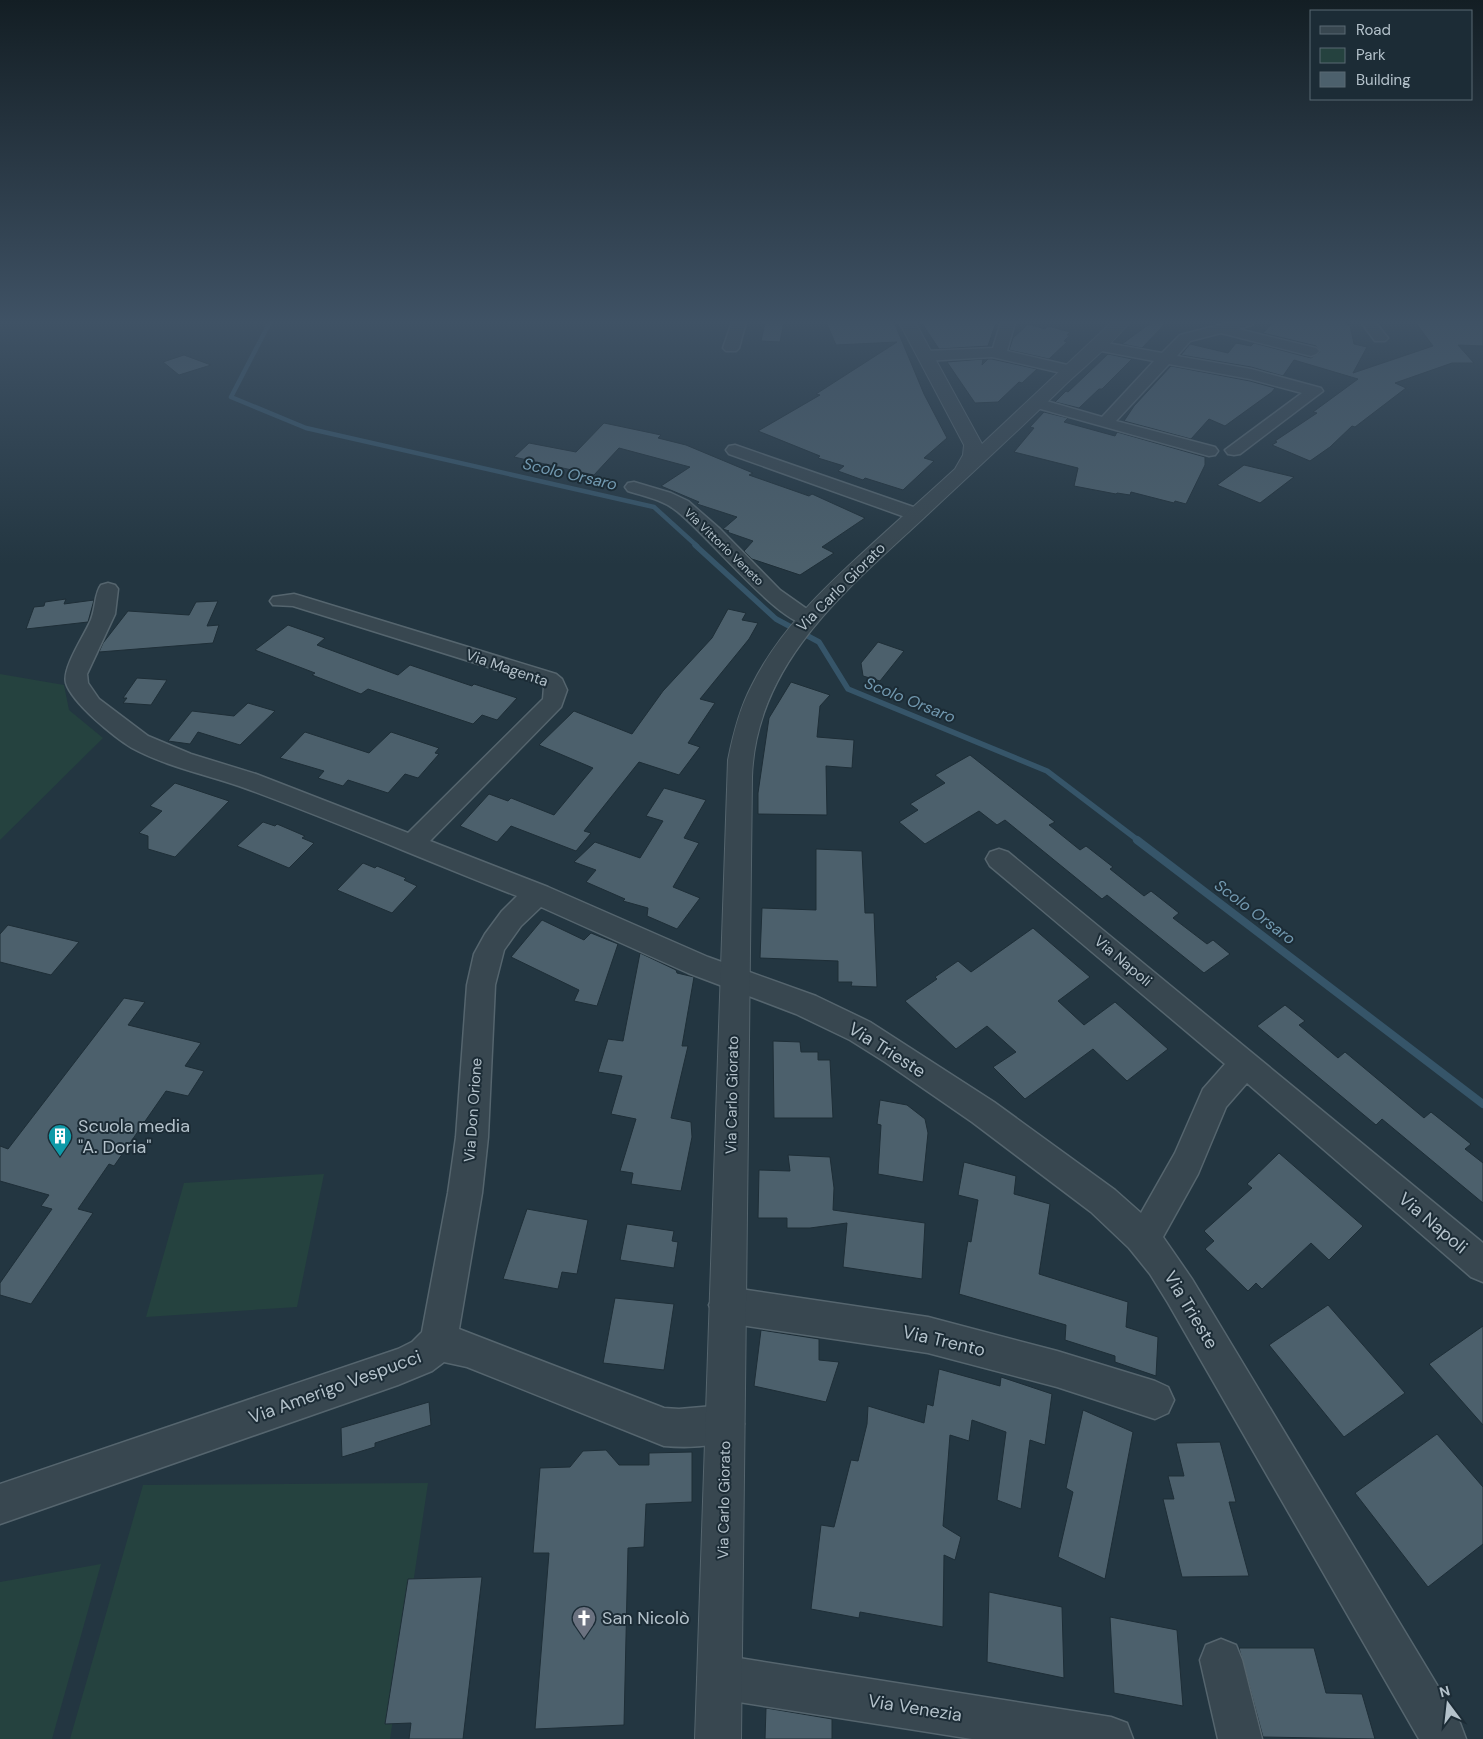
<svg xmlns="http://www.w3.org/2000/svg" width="1483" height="1739" font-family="'DM Sans',sans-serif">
  <rect width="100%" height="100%" fill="#233641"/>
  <path fill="#25423f" d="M0,674L64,685L69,710L103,738L0,840Z
    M324,1174L297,1307L146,1317L184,1183Z
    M428,1483L390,1739H70L143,1485Z
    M101,1564L52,1739H0V1582Z"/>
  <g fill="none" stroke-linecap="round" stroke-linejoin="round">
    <path stroke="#365569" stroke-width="4.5" d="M270,322L231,397L306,428L654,507L697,546"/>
    <path stroke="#365569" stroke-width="5.5" d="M695,545L776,619L819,642L848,689L1047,771L1139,841"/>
    <path stroke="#365569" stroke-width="8" d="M1137,840L1483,1104"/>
  </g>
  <path fill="#4c606c" stroke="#1e2e37" d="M765,322H784L780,342L761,341Z
    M826,322H894L924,394L947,438L924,458L934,461L903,490L865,478L863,480L838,471L844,466L818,458L820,456L758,431L820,395L816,394L897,342L836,345Z
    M921,322H996L988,346L939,349Z
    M1152,322H1163L1165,324L1142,348L1122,344Z
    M1273,322H1343L1350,325L1354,344L1367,347L1353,373L1433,346L1415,322H1483V346L1458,345L1474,363H1452L1395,383L1406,388L1355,427L1352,426L1330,447L1310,461L1272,445L1277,442L1275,441L1317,413L1313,412L1358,379L1294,360L1283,376L1251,367L1181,355L1190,344L1228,353L1236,343L1251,346L1254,343L1311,358L1320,352L1316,346L1263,333Z
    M1028,324L1045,329L1048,326L1070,332L1067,335H1070L1064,341L1067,342L1049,359L1009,350L1013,338Z
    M1108,354L1132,359L1102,389H1099L1079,408L1055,402L1066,391L1068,392Z
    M184,355L211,365L179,375L163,362Z
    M983,359L982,365L988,359H992L1037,369L1022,383L1019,382L998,402L975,403L947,362Z
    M1171,366L1250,381L1275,388L1272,392L1225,426L1209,419L1191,439L1124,421L1134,406Z
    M1044,412L1068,418L1064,422L1115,436L1117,432L1205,457V465L1186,504L1175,501L1174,503L1131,492L1130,495L1117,493L1116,494L1074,486L1078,468L1014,452L1034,428L1030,427Z
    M604,423L661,435L658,438L686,445L753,473L749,475L809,496L812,494L865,518L822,547L834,553L800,575L752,559L744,551L753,541L727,532L729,531L723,529L737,517L697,504L699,502L661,486L690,467L619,448L594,475L514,457L529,443L576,452Z
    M1244,465L1294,477L1260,503L1217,485Z
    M66,599L64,604L94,600L88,622L26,629L34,607L44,606L45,602Z
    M218,601L207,626L219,625L213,643L99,652L103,643L128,611L189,615L196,602Z
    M728,609L746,613L742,620L758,623L749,639L700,699L715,703L688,743L700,747L679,775L639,762L584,831L591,833L576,851L511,826L497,842L460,826L489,794L508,801L511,798L554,815L593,768L539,745L574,711L632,734L663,691L712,638Z
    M288,625L325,638L317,645L398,675L410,665L472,686L474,684L517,698L497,720L482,715L473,724L368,689L361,694L312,675L315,673L255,650Z
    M878,642L904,651L880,681L863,676L861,663Z
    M137,678L167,680L151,705L123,703L127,698H123Z
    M791,682L830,695L820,706L817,737L854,740L852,768L826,766L827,815L758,814V793L769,718Z
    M248,703L275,711L240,745L198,732L190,744L168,741L192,711L234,716Z
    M305,732L369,753L391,732L439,748L435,753L439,754L418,778L405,774L388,793L348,780L343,786L318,778L324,771L280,758Z
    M970,755L1055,822L1049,825L1080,850L1086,846L1113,867L1110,869L1144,896L1151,891L1179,913L1173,918L1207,944L1213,940L1230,954L1204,973L1107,895L1102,899L1005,820L997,825L979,811L925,844L899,822L918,810L910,804L945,783L935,775Z
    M175,783L229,801L175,857L148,849V836L139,833L162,811L150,806Z
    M664,788L706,800L684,838L699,843L673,887L700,898L677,929L647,916L648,908L623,901L625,899L586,882L596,870L574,862L595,842L640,858L663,821L646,816Z
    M263,822L275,826L277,824L305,836L302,838L314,843L289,868L237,846Z
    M816,849L862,851L865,913H874L877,987L851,986L852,982H838V961L760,958L762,908L816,910Z
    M363,863L375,868L377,866L406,878L404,880L417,886L392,913L337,890Z
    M542,920L584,940L591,933L618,944L597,1006L574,1001L579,990L511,957Z
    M8,925L79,942L51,975L0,962V934Z
    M1033,928L1090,977L1058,1001L1084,1025L1115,1002L1168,1049L1127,1081L1093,1049L1025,1099L993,1067L1016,1052L987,1026L956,1049L905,1001L937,979L935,977L958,961L971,972Z
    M640,953L676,970L677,973L694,977L682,1046H688L671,1118L691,1122L692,1137L681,1191L631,1184L633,1173L620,1171L636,1119L611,1114L622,1076L598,1072L608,1039L623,1041Z
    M124,998L145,1002L128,1025L201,1043L185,1066L204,1071L188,1096L166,1091L114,1166L109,1164L78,1209L93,1213L31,1304L0,1295V1283L52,1209L41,1206L49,1195L0,1181V1146L8,1149Z
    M1285,1005L1305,1021L1299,1025L1338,1058L1345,1052L1424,1118L1431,1112L1471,1144L1465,1149L1483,1163V1203L1382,1119L1376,1125L1257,1026Z
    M773,1041L800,1042L801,1052H818V1060H830L833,1118H774Z
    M880,1100L907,1105L925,1119L928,1133L923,1182L878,1174L881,1125L877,1124Z
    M1279,1153L1363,1226L1329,1260L1311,1243L1262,1289L1256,1283L1248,1291L1205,1249L1214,1241L1204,1231L1252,1188L1247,1184Z
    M788,1155L830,1157L834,1188L833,1210L925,1223L922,1279L843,1267L847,1223L810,1228H787V1218H758L759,1170L790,1171Z
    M964,1162L1016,1176L1014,1194L1050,1204L1039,1274L1128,1302L1126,1327L1158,1337L1156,1376L1115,1362V1356L1065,1340L1066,1325L959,1294L968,1241L971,1242L978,1200L958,1195Z
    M527,1209L588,1220L577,1274L562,1272L558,1289L503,1279Z
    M627,1224L674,1231L672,1241L678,1242L674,1268L620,1260Z
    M615,1298L674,1304L664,1370L603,1363Z
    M1328,1305L1405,1393L1344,1437L1269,1345Z
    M1483,1326V1425L1429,1364Z
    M761,1330L819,1339V1360L839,1362L826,1402L754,1386Z
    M939,1369L1000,1386L1001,1377L1052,1394L1045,1445L1030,1440L1021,1509L997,1500L1006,1432L972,1420L969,1441L950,1435L943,1526L961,1537L955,1560L944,1555L943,1627L860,1612L859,1618L811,1609L821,1525L834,1527L851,1460L858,1461L867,1424L868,1406L924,1423L927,1404L933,1406Z
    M429,1402L431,1425L375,1443V1447L342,1457L341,1428Z
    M1083,1410L1133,1432L1105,1579L1058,1557L1073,1492L1066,1488Z
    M1437,1434L1483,1487V1544L1428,1587L1355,1493Z
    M1220,1442L1236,1502H1229L1249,1576L1182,1577L1163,1499H1174L1168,1476H1184L1176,1443Z
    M606,1450L619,1465H649V1453L692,1452V1502L646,1504L644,1547L628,1548L624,1725L535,1729L549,1553H533L540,1468L570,1467L583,1451Z
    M482,1577L463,1739H409L411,1723L385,1724L408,1579Z
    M989,1592L1062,1607L1064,1678L987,1662Z
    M1110,1617L1177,1630L1183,1706L1114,1693Z
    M1239,1648H1314L1326,1693L1362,1694L1375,1739L1263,1737Z
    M766,1708L832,1719V1739H765Z"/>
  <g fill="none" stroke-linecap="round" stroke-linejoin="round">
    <g stroke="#55656e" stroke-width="3">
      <path id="minor" d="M732,322H746L739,348L736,351H726L723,348Z
        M1001,322H1015L1007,351L1076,367L1078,370L1076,373L1070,375L992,357L926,361L921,359L918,356L921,353L926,351L993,348Z
        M1231,322H1254L1252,325L1238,329L1316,348L1319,351L1316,354L1311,356L1221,333L1190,341L1177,356L1251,369L1321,388L1323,391L1240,454L1234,455L1228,454L1225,450L1302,393L1250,379L1169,364L1116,421L1215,447L1218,451L1215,455L1209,456L1030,406L1028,403L1030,400L1036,398L1102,417L1154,361L1091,349L1088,346L1091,343L1096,341L1162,353L1180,335Z
        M1361,322H1375L1388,338L1385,341H1375Z
        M735,445L922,510L924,514L922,518L915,520L908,518L729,454L726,450L729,446Z
        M634,482L671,493L688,501L720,529L780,590L814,614L817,618L814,622C812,623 810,624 807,624C778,624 703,529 674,509C661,499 643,496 628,491L625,487L628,483Z
        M108,583L115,585L118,589L115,614L87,674L88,683L99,699L148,736L191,754L256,774L408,833L543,699L544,687L536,682L293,606L273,605L270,601L273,597L294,594L301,596L556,674L562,679L567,690L561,707L430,841L548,887L708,957L816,996L870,1022L994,1102L1115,1190L1141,1213L1175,1153L1203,1089L1225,1064L990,866L986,859L990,852L999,849L1008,852L1483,1243V1282L1471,1277L1247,1083L1226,1107L1198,1174L1163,1237L1192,1279L1460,1723L1466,1739H1419L1168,1303L1150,1274L1129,1248L1091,1212L972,1122L885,1062L850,1040L796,1014L688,973L541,907L521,926L504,950L495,985L488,1137L482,1193L459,1329L664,1408L679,1409L725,1405L738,1411L744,1424L738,1437C716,1447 688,1448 664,1446L467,1367L444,1362L432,1371L398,1385L0,1524V1484L398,1349L412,1342L422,1332L448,1193L456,1137L467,985L474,954L485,934L502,911L517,896C424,860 333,820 239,786C204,774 165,766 132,748C114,737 72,703 66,683C62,669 83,637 89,624C96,611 94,594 101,585Z
        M727,1287L928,1317L1057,1351L1155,1381L1168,1387L1174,1400L1168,1413L1155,1419L1057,1387L928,1353L727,1323L715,1317L709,1305L715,1293Z
        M1221,1639L1236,1645L1242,1660L1262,1739H1218L1200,1660L1206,1645Z
        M720,1655L1111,1717L1127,1723L1133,1739H972L720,1699L705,1692L698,1677L705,1662Z"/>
    </g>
    <g stroke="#55656e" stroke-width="2">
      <path id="tertiary" d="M899,322H915L982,444L1112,322H1129C1116,341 1085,366 1067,383C1021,428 974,471 927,515C849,588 756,661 752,777L741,1739H695L728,760C733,735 739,710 751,687C779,630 824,588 870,546C898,520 927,495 955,469L963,455L964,445Z"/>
    </g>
    <use href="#minor" fill="#384750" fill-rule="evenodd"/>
    <use href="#tertiary" fill="#384750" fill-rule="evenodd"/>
  </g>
  <linearGradient id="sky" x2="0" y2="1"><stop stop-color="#131e24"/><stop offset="0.57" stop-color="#3f5265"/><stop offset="1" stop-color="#3f5265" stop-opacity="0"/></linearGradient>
  <rect width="1483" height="565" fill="url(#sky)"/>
  <defs>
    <g id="building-pin" transform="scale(1.25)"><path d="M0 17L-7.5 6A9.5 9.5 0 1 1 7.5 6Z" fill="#0f9aa8" stroke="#1c2c36"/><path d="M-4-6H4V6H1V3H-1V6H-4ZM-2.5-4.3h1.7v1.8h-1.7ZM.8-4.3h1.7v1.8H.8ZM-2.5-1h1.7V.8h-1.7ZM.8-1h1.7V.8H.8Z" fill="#fff"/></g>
    <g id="church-pin" transform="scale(1.25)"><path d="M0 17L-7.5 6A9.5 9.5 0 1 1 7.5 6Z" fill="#6b7280" stroke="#1c2c36"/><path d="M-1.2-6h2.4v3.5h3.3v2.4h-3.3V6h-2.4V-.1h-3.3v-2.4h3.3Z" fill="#fff"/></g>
  </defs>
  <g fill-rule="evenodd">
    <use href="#building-pin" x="60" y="1136"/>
    <use href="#church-pin" x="584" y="1618"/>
  </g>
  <g text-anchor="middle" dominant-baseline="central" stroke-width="4" stroke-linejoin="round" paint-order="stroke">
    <g font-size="12" fill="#b4c2cb" stroke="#1c2c36">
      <text transform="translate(724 547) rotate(44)">Via Vittorio Veneto</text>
    </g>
    <g font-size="15" fill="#b4c2cb" stroke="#1c2c36">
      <text transform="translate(841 587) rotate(-45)">Via Carlo Giorato</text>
      <text transform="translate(507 668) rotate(19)">Via Magenta</text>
      <text transform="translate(1123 961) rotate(40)">Via Napoli</text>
      <text transform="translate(732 1095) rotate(-89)">Via Carlo Giorato</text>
      <text transform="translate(473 1110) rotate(-86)">Via Don Orione</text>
      <text transform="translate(724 1500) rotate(-89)">Via Carlo Giorato</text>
    </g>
    <g font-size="16" font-style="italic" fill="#7299b0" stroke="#1c2c36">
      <text transform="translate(570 474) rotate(13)">Scolo Orsaro</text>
      <text transform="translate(910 700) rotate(22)">Scolo Orsaro</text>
      <text transform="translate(1255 912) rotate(37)">Scolo Orsaro</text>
    </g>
    <g font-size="18" fill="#b4c2cb" stroke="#1c2c36">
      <text transform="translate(887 1050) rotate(32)">Via Trieste</text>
      <text transform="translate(1433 1223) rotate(40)">Via Napoli</text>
      <text transform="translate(1191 1310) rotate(59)">Via Trieste</text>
      <text transform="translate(944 1341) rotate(13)">Via Trento</text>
      <text transform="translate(335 1387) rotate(-20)">Via Amerigo Vespucci</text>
      <text transform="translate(915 1708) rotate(9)">Via Venezia</text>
    </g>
    <g font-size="18" fill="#b4c2cb" stroke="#1c2c36" text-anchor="start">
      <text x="78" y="1126">Scuola media<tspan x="78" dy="21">"A. Doria"</tspan></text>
      <text x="602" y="1618">San Nicolò</text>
    </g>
  </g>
  <rect x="1310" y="10" width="162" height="90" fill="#1c2c36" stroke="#596872"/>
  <rect x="1320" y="26" width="25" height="8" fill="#384750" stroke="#596872"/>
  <text x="1356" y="35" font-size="15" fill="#b4c2cb">Road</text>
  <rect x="1320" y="48" width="25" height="15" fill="#25423f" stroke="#596872"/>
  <text x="1356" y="60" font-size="15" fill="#b4c2cb">Park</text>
  <rect x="1320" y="72" width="25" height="15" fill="#4c606c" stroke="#596872"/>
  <text x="1356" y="85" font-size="15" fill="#b4c2cb">Building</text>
  <g transform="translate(1448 1704) rotate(345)" stroke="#1c2c36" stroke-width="4" paint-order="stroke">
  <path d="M0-4L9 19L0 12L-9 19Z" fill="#b4c2cb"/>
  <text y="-8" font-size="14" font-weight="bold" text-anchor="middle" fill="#b4c2cb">N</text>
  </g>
</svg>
